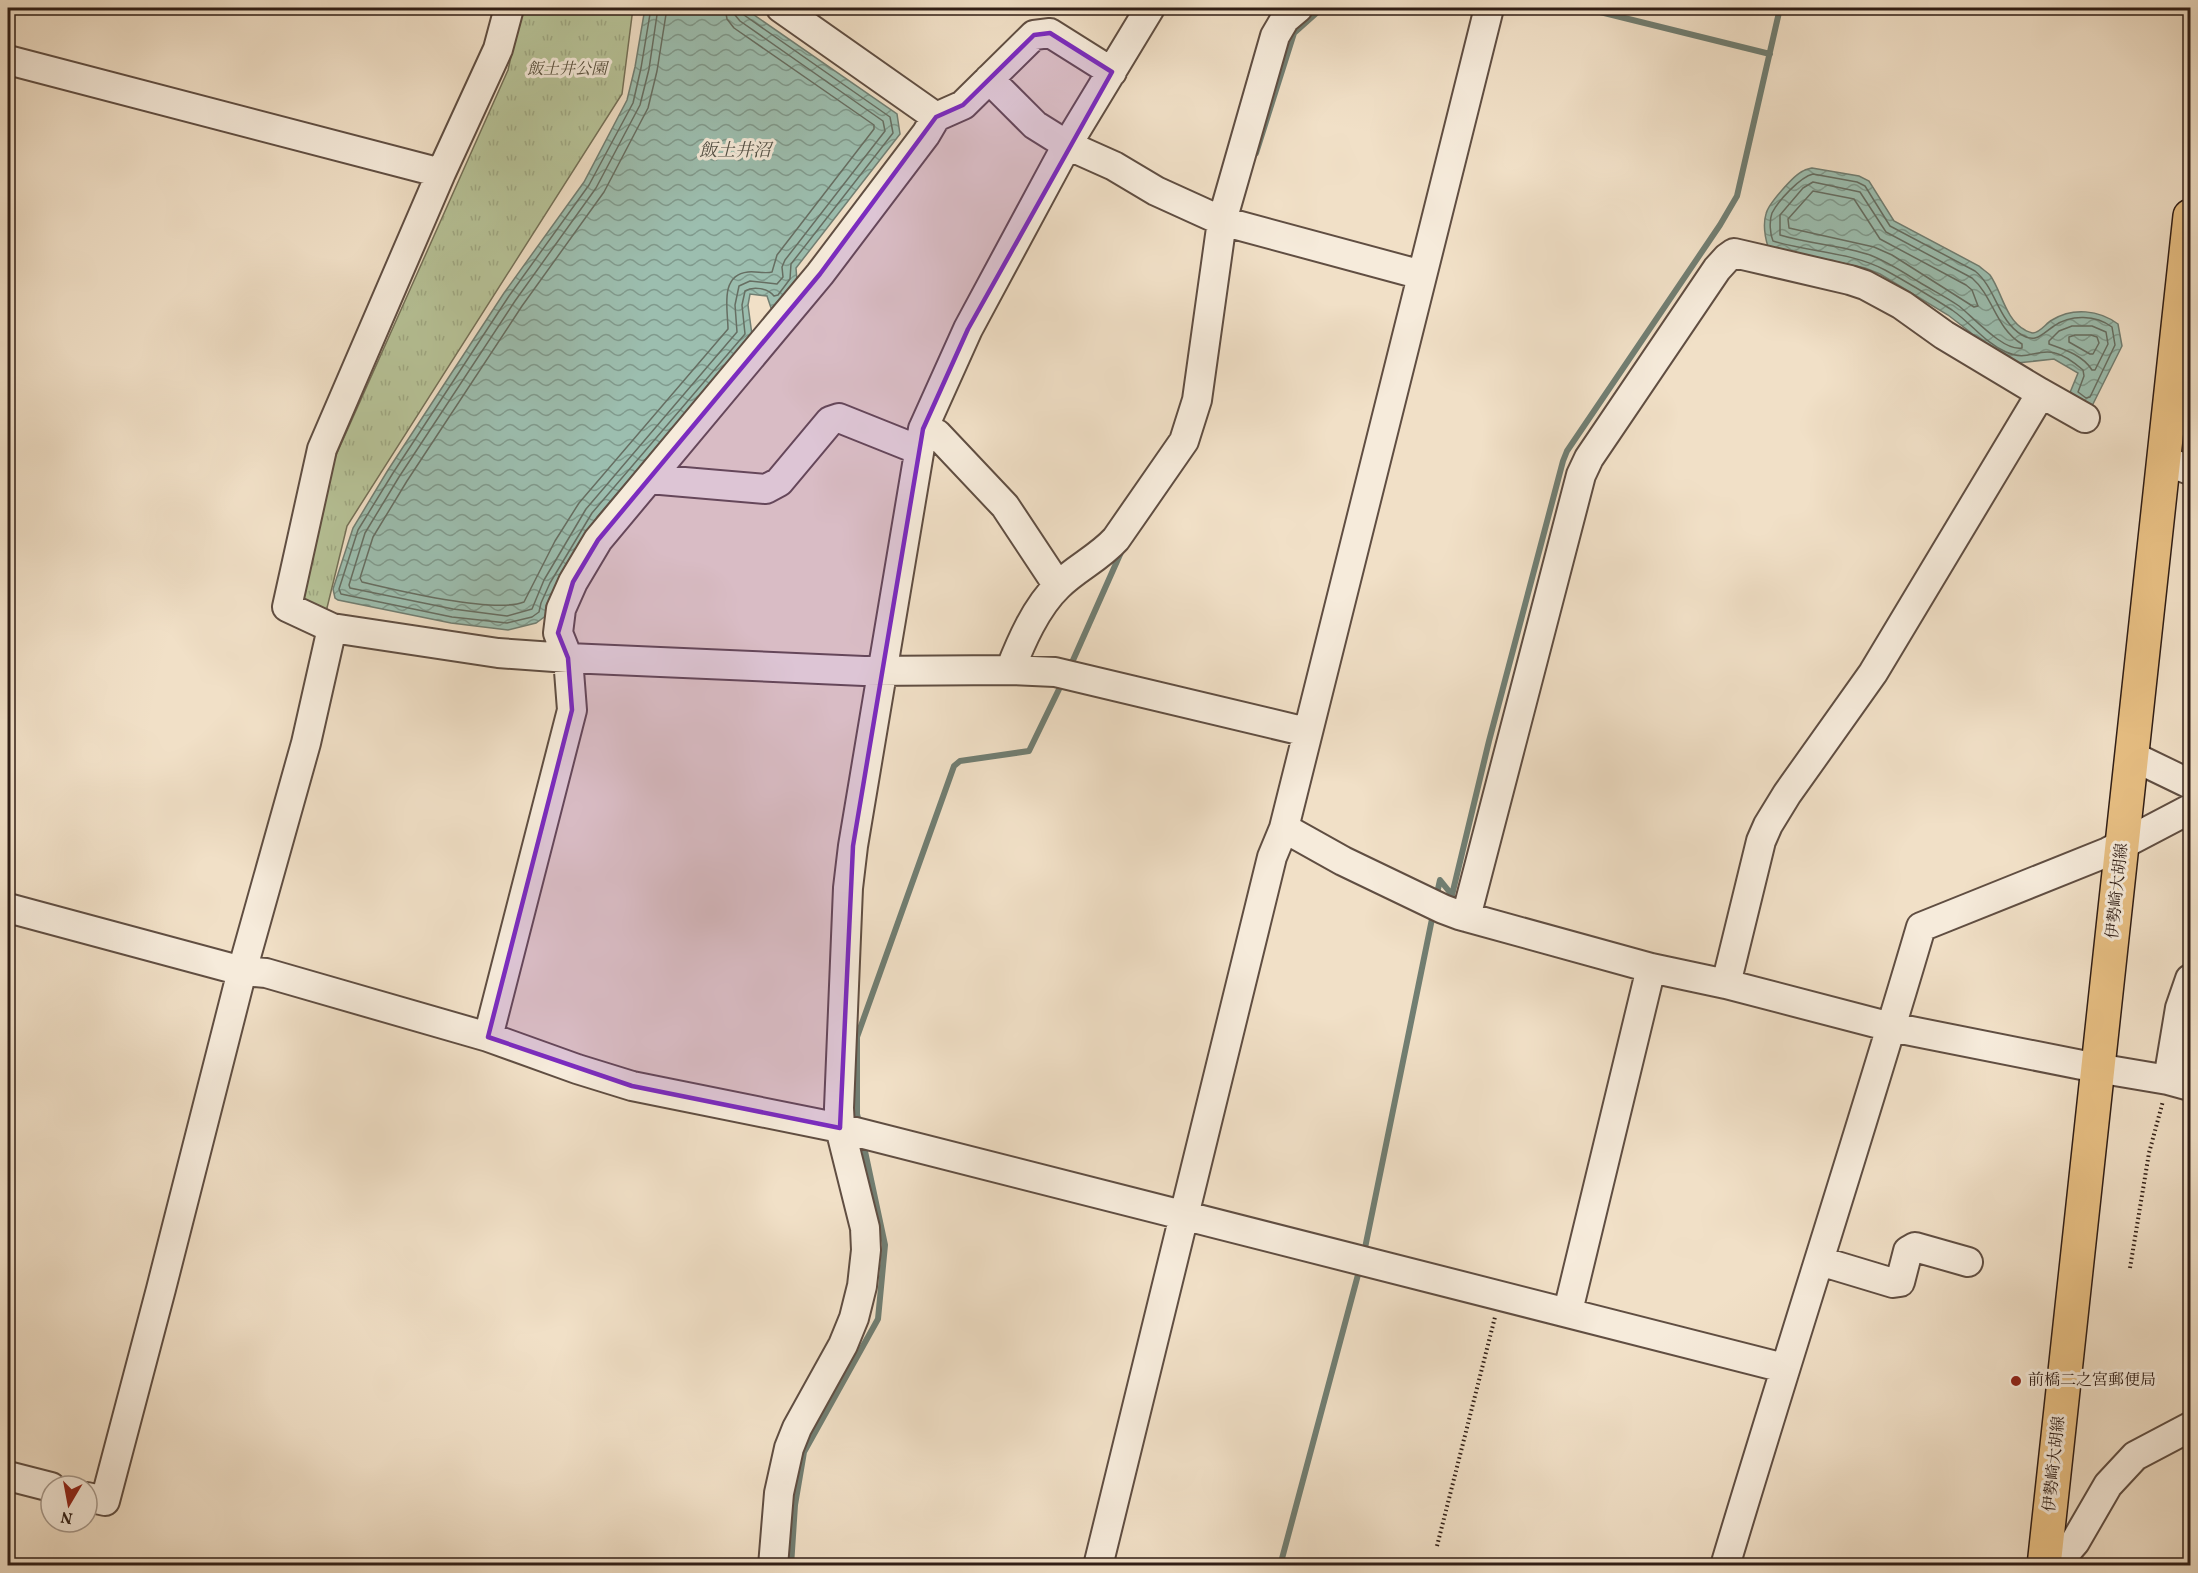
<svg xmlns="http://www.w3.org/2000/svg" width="2198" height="1573" font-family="Vollkorn,'Noto Serif JP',serif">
  <defs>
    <pattern id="park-tufts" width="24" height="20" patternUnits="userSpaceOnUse" patternTransform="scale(1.5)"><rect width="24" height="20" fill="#b7c398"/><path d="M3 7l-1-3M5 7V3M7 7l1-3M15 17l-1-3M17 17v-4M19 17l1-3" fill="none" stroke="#9ea782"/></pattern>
    <pattern id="water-waves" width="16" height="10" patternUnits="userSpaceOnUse" patternTransform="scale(1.5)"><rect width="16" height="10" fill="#9cbeaf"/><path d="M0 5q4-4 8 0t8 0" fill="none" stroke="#809a8d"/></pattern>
  </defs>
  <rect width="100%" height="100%" fill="#f1e0c7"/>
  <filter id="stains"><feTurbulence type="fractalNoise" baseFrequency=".00333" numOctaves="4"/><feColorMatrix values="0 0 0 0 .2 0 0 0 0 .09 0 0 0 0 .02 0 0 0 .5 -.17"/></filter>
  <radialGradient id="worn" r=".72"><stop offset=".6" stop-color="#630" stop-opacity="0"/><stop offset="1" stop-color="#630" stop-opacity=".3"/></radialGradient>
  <path fill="url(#park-tufts)" stroke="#747057" stroke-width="1.5" d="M522,8H581L590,9L591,8H633L622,94L347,526L326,612L300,597L333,462L508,70Z"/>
  <path fill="url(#water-waves)" stroke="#717e72" stroke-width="1.5" d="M645,8H744L897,114L900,134L796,268L797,281L774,309L771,308L767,296L750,294L748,305L752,335L597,517L556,586L546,606L547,615L536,623L508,630L451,623L338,600L335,598L333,589L353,528L388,470L504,293L584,182L627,100L635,67Z
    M1812,168L1859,176L1869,181L1894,221L1979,266C1982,269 1987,272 1990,275C2002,292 2005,319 2025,330C2026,331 2032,333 2033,333C2041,332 2046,323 2052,320C2073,307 2099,310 2118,324L2122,346L2091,408L2069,395L2078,373L2054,359L2017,363L1985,347L1970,332L1948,315L1880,274L1865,268L1768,247C1765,237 1763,224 1766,214C1768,204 1794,175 1803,171C1806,169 1809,169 1812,168Z"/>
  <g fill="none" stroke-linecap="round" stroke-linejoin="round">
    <path stroke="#666e62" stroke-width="1.5" d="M651,8L641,68L633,103L589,185L509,296L393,473L358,530L339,589L341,594L452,617L507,623L532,617L539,612L541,603L550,583L592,513L745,334L742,305L745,291C753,286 768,288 774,296L778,295L790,279L791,264L893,133L890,117L744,15L741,8
      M658,8L649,69L640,105L596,188L515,301L399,477L365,533L349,585L350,588L453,609L507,616L532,609L544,580L586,509L737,332L735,305L739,286L750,281L777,284L783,277L782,267L785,260L885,131L883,121L740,21L735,15L734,8
      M667,8L657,71L648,108L604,192L522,306L407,481L373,537L360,578L362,582C395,590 494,614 524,602L555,541L579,503L728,329C728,310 719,275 748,272C756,271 765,274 772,272L777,255L874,129V125L734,28L727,19L725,8
      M1813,174L1857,182L1865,186L1890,226L1975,271C1996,288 1998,321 2022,335C2036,344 2043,333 2054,326C2071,314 2096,315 2112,327L2115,345L2090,397L2086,398L2078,392L2084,376L2083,370C2076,364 2064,355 2055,353C2037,348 2027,362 2006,352C1985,343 1971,323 1952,310C1930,296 1907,282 1885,270C1851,252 1809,252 1773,241C1770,234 1769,221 1772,213C1778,201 1800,177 1813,174Z
      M1813,182L1860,192L1886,232L1972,278C1993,296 1996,329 2022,344V348C2004,352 1973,317 1959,306C1946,297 1932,290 1919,282C1903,272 1888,262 1870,255C1841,245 1809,244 1780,235V215L1803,188Z
      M1813,191L1854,199L1880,239L1966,285L1972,290L1978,306L1974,307L1892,255L1874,247L1789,228L1788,219Z
      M2072,326H2092L2106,332L2108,344L2095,370H2092C2083,355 2063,349 2049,344V341L2059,331Z
      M2075,335H2091L2097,337L2099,343L2093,354H2090L2069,342V337Z"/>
    <path stroke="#717e72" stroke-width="6" d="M1584,8L1770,54
      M1256,153L1294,33L1322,8
      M1070,667L1122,550
      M1436,898L1440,880L1452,895L1489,741L1563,461L1567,451L1720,225L1737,196L1780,8
      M859,1123L857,1114V1037L954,766L960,761L1029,751L1063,681
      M1365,1248L1433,914
      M791,1566L795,1505L804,1452L878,1319L885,1245L863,1142
      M1280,1566L1359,1271"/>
    <g stroke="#604e42" stroke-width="32">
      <path id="minor" d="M509,8L498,49L441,173L322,449L287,607L332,628L498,653L568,658L864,671L1010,670L1055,672L1307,732
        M781,8L936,117
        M8,60L441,173
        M989,79L1035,125L1067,145L1114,166L1156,191L1222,221L1422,275
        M2039,392L2085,418
        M923,429L937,434L1005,506L1058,586
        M2165,461L2190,470
        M649,479L766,489L779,482L830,421L839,418L919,450
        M1010,670C1021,642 1036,607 1058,586C1076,568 1099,558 1116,539L1184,441L1197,400L1222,221L1275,36L1285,19L1298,8
        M2132,756L2190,784
        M1284,828L1343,861L1443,909L1459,915L1651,968L1726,984L1891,1027L2097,1068L2168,1080L2190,1086
        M8,908L242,971L266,973L488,1037L577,1069L632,1086L840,1128L1784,1368
        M1466,917L1581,475L1589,458L1717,269L1727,258L1734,253L1850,280L1865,285L1902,305L1944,335L2039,392L2037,400L1873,673L1787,794L1768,825L1761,841L1726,984
        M488,1037L572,710L568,658L558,633L561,609L573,582L598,540L820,274L926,134L936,117L963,105L1034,35L1050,33L1112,72
        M2168,1080L2180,1008L2190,979
        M1820,1261L1893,1283L1900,1282L1908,1251L1915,1247L1968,1262
        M1568,1311L1651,968
        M8,1476L51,1487
        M87,1497L105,1501L161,1289L242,971L306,743L332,628
        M2044,1563H2057L2075,1542L2108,1485L2135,1456L2190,1427
        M773,1566L779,1493L789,1448L797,1428L843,1345L854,1318L862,1286L866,1250L865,1228L840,1128L839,1108L848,888L853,846L923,429L968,329L1067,145L1150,8
        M1098,1566L1272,857L1284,828L1489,8
        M1725,1566C1789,1352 1858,1141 1921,927L2108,852L2190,809"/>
    </g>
    <g stroke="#301e16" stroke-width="36">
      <path id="major" d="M2044,1566L2190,216"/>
    </g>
    <path stroke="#301e16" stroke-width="4" stroke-dasharray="1.5 3" stroke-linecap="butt" d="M2130,1268L2149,1153L2163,1101
      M1437,1546L1495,1317"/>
    <use href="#minor" stroke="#f6ebdb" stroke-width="28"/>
    <use href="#major" stroke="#e8c084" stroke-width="33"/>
  </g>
  <path fill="#7b2cbf" fill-opacity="0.2" stroke="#7b2cbf" stroke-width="4.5" stroke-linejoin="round" d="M1050,33L1112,72L968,329L923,429L853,846L840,1128L632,1086L488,1037L572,710L568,658L558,633L573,582L598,540L820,274L936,117L963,105L1034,35Z"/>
  <circle fill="#8f2418" stroke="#f6ebdb" stroke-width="2" cx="2016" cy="1381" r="6"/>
  <g text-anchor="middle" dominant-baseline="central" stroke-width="6" stroke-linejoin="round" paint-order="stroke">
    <g font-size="16" font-style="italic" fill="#58503d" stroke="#f6ebdb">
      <text x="567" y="70">飯土井公園</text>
    </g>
    <g font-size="16" fill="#301e16" stroke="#f6ebdb">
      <text transform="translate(2118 891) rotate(-84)">伊勢崎大胡線</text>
      <text transform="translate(2055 1464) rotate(-84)">伊勢崎大胡線</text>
    </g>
    <g font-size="16" fill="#301e16" stroke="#f6ebdb" text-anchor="start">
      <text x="2028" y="1381">前橋二之宮郵便局</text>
    </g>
    <g font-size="18" font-style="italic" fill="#504e44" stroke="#f6ebdb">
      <text x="735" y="151">飯土井沼</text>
    </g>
  </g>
  <rect width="2198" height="1573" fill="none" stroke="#f1e0c7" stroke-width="30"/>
  <rect x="9" y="9" width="2180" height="1555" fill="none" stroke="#301e16" stroke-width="3"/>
  <rect x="15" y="15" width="2168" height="1543" fill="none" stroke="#301e16" stroke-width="1.5"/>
  <g transform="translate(69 1504) rotate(190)"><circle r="28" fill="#f6ebdb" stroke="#a7998c" stroke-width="1.5"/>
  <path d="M0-4.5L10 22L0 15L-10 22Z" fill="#8f2418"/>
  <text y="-9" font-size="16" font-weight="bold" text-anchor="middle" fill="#301e16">N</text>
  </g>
  <rect width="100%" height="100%" filter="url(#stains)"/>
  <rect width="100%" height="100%" fill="url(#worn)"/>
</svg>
